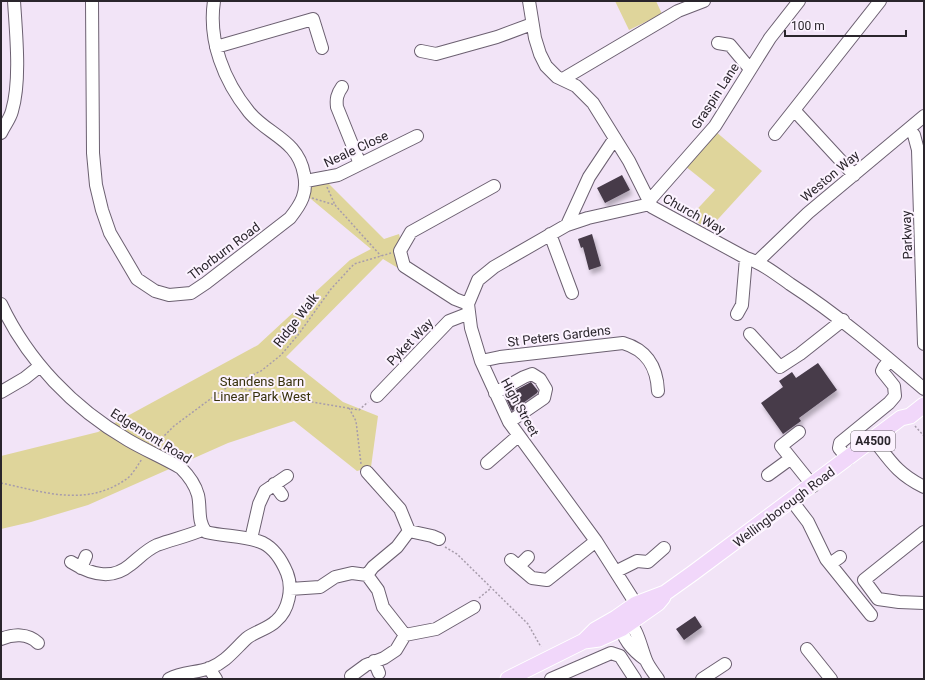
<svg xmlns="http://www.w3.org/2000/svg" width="925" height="680" font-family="Roboto,sans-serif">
  <defs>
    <filter id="shadow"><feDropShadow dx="2.5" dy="4.5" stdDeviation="2" flood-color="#0004"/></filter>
  </defs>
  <rect width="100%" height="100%" fill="#f2e4f7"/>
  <path fill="#dfd59b" d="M615,1H656L662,14L629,30Z
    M715,131L762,171L709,229L689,218L715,190L685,166Z
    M324,179L384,239L399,234L406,261L454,302L383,259L286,357L343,402L378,416L371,467L357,471L294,421L228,443L88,505L31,522L1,529V456L98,432L258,345L350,260L371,249L305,194L306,181Z"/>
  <path fill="#463b4a" filter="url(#shadow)" d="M622,175L630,190L605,203L597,188Z
    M592,234L601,266L589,270L583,247L581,248L578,239Z
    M818,363L837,390L799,418L801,421L783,434L761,403L783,387L779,381L792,372L796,378Z
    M531,382L538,391L537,393L512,411L505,396Z
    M695,616L702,627L684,640L676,629Z"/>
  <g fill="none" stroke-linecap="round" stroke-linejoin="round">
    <g stroke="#6c6071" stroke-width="14">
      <path id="minor" d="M92,1L93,153L96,185L102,210L110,233L137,279L155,291L169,295L191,293L206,283L290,218C301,204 308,193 304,174C298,140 268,135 249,112C224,81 208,41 214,1
        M529,1L535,38L540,54L546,66L557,77L576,86L593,103L629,161L652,207L746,258C762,263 776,274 790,284C838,315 881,352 924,389
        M718,43L730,45L750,69
        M216,47L313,19L322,48
        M421,51L436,54L497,37L532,24
        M563,79L678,11L704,1
        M342,87C337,94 336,99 337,107L360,164
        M909,129L914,135L918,150L924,344
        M1,133C4,126 10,119 12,111C21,81 16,33 14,1
        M775,134L794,110
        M854,175L794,110L880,1
        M306,181L338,175L417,136
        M649,201L715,126L770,38L799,1
        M567,225L589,177L615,138
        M550,234L572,293
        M757,262L808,213L924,116
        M1,304C28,361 73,408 128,440C145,450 164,458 181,468C189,476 195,484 198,495C201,508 197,521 206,532C225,537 245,535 263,543C275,549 282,561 287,573C293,588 289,610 276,621C268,629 256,631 247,638C235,649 226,662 210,668C196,673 182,672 169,679
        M468,304L455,299L404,266L400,251L411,232L494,186
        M737,314L742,305L746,258
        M750,334L780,367L800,354L843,320
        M481,361L500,357L623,343C647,350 657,367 658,391
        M1,392L25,378L40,366
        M495,393L524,377L532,374L540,379L546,389L544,398L509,422
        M377,396L449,321L467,314
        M799,432L781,446L813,486
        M874,440C891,462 898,474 924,487
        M848,459L839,448L840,443L889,403L895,396L894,386L882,371L884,367L890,360
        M487,463L518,436
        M768,475L790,459
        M274,484L282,495
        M792,501L808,522L826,559L871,615
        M409,531L432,536L439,539
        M924,532L864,580L878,599L899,602L924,603
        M251,539L259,504L265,491L287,476
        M511,560L532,578L547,580L596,541
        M71,562C90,574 111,581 130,565C139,558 146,550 157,545C173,539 189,536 204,529
        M830,564L840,557
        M519,566L528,557
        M81,568L86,556
        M617,571L637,561L648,562L664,548
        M367,575L378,590L383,607L405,635L436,629L474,607
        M290,589L320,587L335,577L352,573L367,575L373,567L397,547L409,531L400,509L367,472
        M633,613L636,604L596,541L509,422L481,361L471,328L468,304L478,280L494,267L567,225L588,218L650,204
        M625,618C638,628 640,645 646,660C648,666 654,673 658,679
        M621,621C620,637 633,651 646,660
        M1,639C13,634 28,633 38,643
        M807,649L831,679
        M374,661L379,673
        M209,668L216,679
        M351,676L366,665L384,658L396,650L405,635
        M551,679L611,653L620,656L635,679
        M702,679L725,664"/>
    </g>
    <g stroke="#fff" stroke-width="17">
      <path id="major" d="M584,641L595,630L616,618L636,604L665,593L693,573L901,418L910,416L924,405
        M508,679L584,641L599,639L621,629L658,603L663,597"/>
    </g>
    <path stroke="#a79cab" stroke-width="1.5" stroke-dasharray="2 2" stroke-linecap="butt" d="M327,187L335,205
      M312,198L335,205L381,256
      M246,378L252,391
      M229,386L277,396L359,410L368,402
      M349,408L356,421L361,464
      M915,426L924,436
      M156,444L174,426L209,400L229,386L261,371L281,355L298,335L331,289L354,264L391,253
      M1,483C44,492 85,507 125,480C132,476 137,466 142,459
      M445,547L457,554L528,624L541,647
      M479,598L490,589"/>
    <use href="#minor" stroke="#fff" stroke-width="12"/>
    <use href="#major" stroke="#f1d7fa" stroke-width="15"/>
  </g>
  <g text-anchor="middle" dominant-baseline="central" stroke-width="4" stroke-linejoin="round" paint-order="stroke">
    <rect fill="#fcf3ff" stroke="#69636b" stroke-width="1" x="851" y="431" width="44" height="20" rx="3"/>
    <g font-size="12" font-weight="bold" fill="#2a252c">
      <text x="873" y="441">A4500</text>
    </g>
    <g font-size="13" fill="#2a252c" stroke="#fcf3ff">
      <text transform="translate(715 96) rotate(-57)">Graspin Lane</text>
      <text transform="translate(356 149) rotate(-25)">Neale Close</text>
      <text transform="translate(830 176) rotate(-40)">Weston Way</text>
      <text transform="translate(694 214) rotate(29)">Church Way</text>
      <text transform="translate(907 235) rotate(-92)">Parkway</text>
      <text transform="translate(224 251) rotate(-37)">Thorburn Road</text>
      <text transform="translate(296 320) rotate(-52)">Ridge Walk</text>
      <text transform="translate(559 336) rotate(-7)">St Peters Gardens</text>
      <text transform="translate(410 342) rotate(-46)">Pyket Way</text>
      <text transform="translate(520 407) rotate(61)">High Street</text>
      <text transform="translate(151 436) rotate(32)">Edgemont Road</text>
      <text transform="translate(784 507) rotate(-37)">Wellingborough Road</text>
    </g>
    <g font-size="13" fill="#37310c" stroke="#fcf3ff">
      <text x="262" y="381">Standens Barn<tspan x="262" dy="15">Linear Park West</tspan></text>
    </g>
  </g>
  <rect width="925" height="680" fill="none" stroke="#2a252c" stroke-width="4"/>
  <path d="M785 30v6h121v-6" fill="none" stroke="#2a252c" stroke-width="2"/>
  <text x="791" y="30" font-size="12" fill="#2a252c" stroke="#fcf3ff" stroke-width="3" paint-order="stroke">100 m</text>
</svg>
